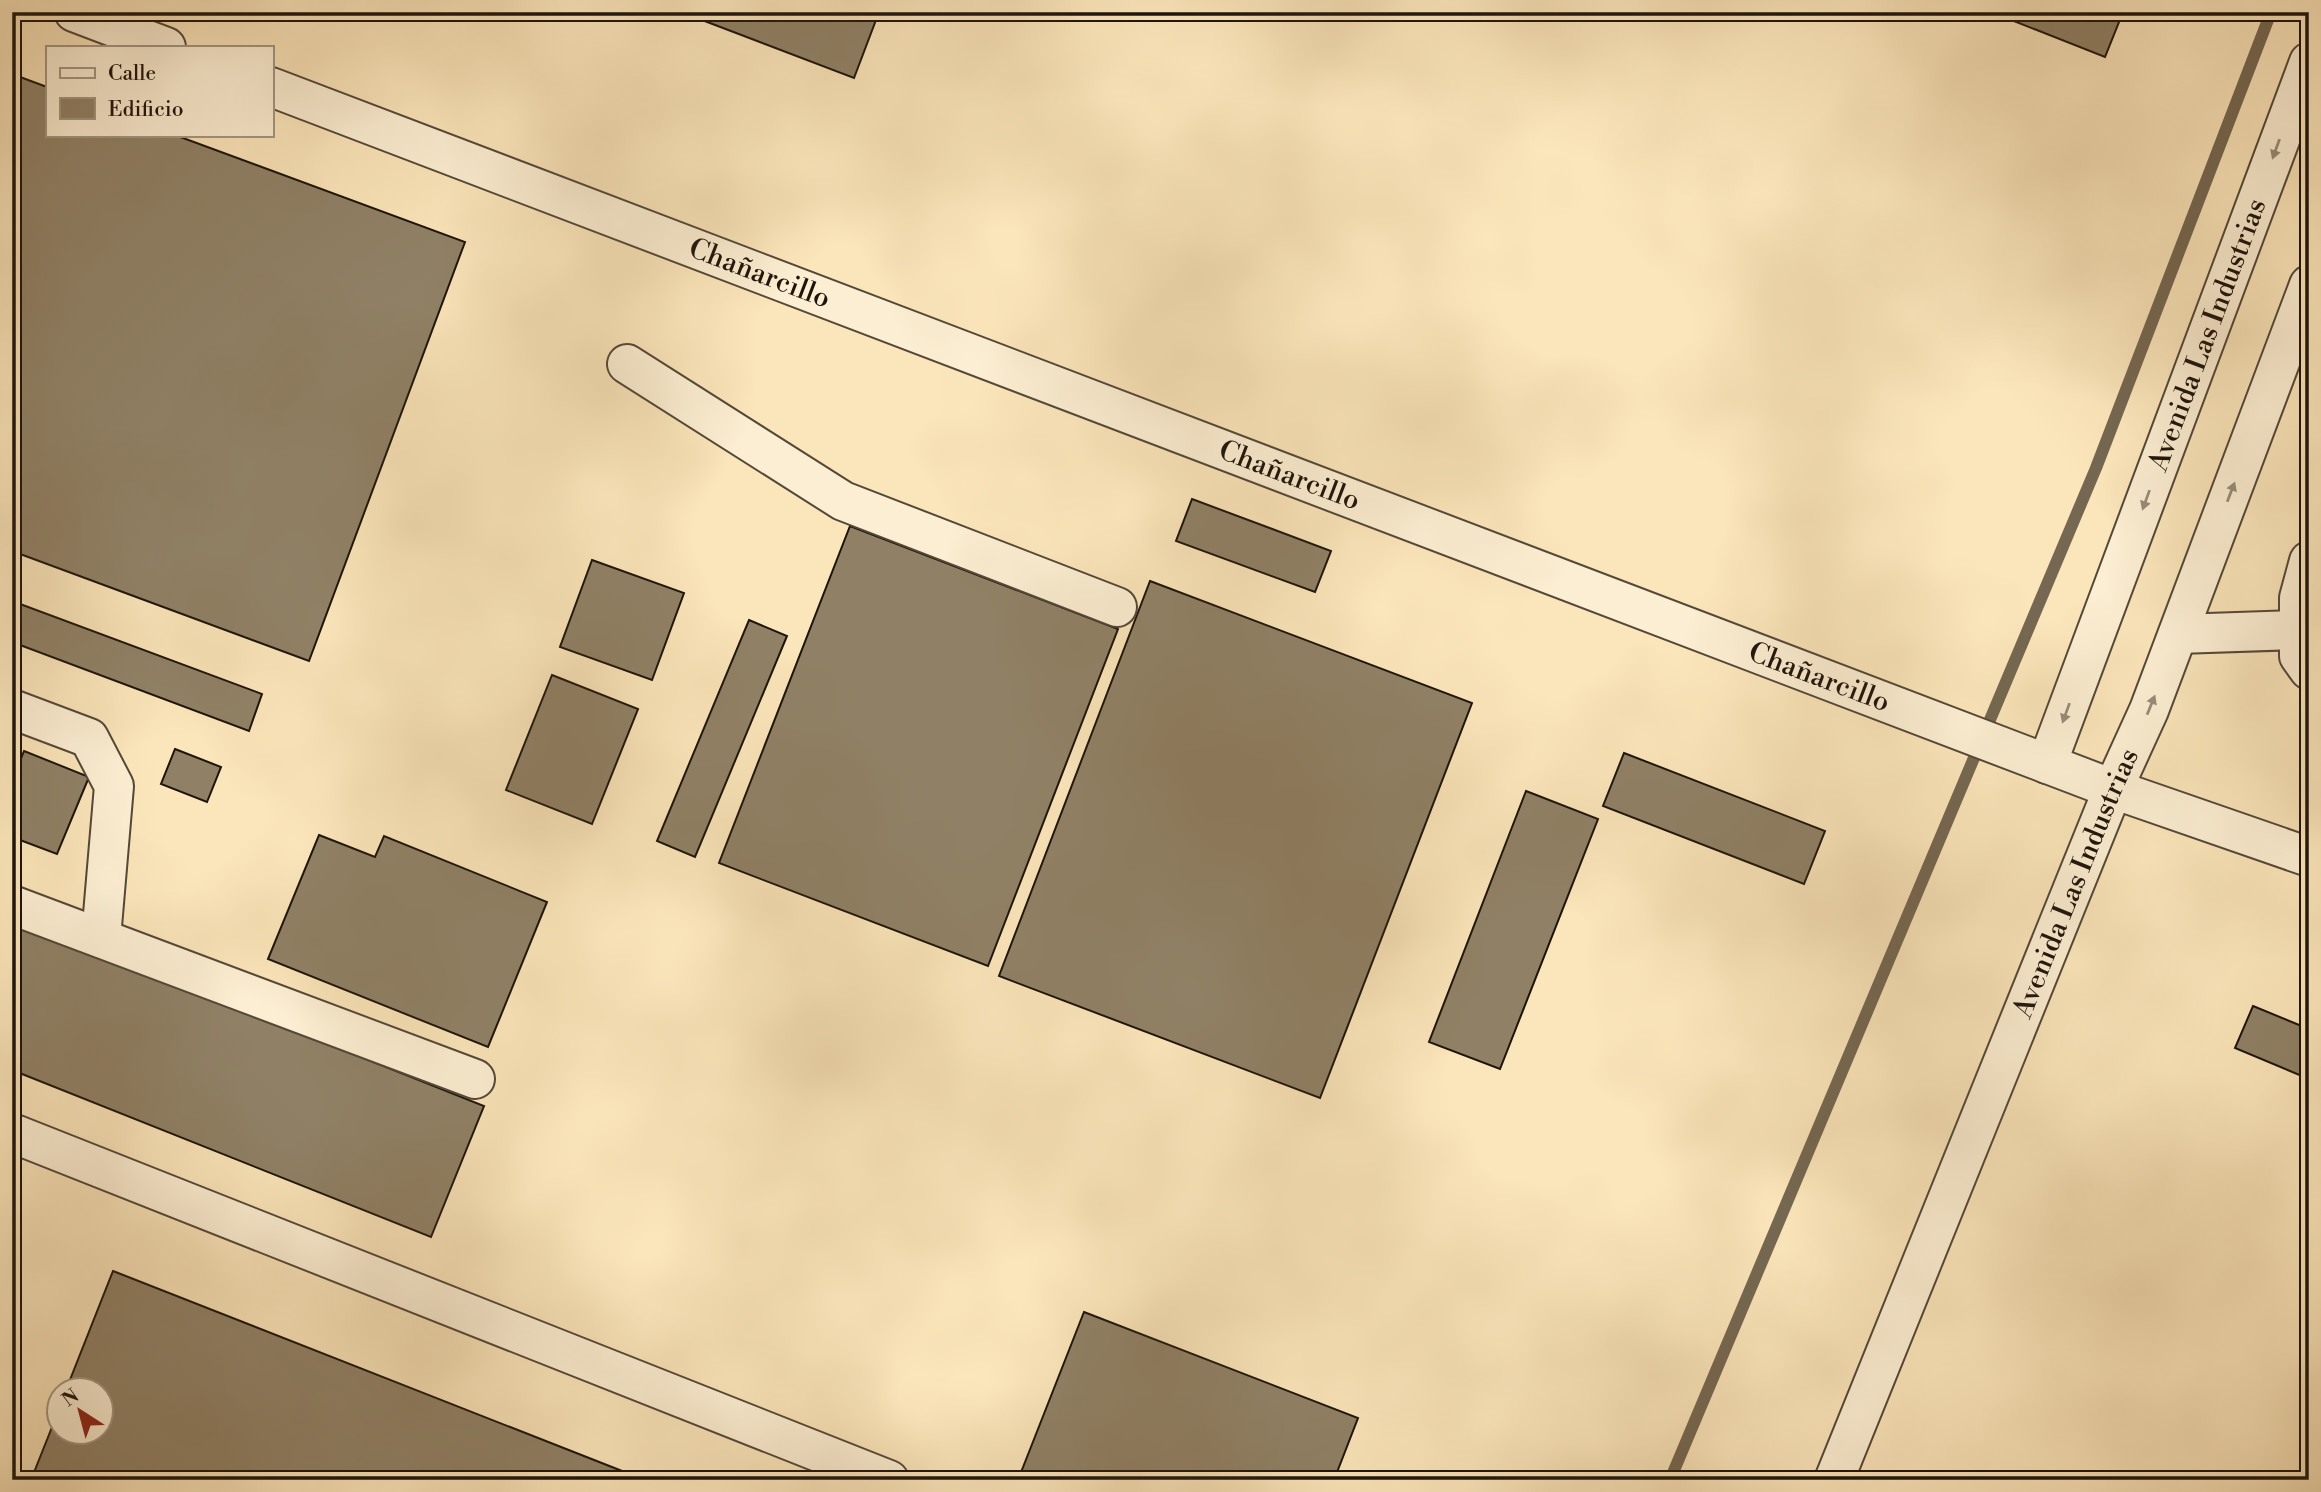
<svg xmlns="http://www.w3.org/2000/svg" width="2321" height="1492" font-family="'Libre Bodoni',serif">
  <rect width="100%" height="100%" fill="#fbe5ba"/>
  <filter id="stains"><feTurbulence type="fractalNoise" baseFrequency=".00286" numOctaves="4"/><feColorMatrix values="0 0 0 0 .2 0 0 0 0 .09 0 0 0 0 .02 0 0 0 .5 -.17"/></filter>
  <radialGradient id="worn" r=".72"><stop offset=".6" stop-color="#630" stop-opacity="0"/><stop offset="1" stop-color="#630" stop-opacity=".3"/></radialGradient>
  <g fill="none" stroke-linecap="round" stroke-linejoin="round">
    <path stroke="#756751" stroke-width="12" d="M1670,1480L2096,468L2271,12"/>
  </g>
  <path fill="#908166" stroke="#1d140c" stroke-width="2" d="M681,12H879L854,78Z
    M1991,12H2123L2105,57Z
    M12,74L47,87V135H175L465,242L309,661L12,551Z
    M1192,499L1331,551L1315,592L1176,541Z
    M850,526L1118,629L988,966L719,863Z
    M592,560L684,593L652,680L560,647Z
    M1150,581L1472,703L1320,1098L999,976Z
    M12,601L262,694L249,731L12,642Z
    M749,620L787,636L695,857L657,841Z
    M552,675L638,709L592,824L506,790Z
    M175,749L221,767L207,802L161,784Z
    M24,751L89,777L57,854L12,837V781Z
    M1624,753L1825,831L1804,884L1603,806Z
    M1526,791L1598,819L1500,1069L1429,1042Z
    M319,835L375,857L384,836L547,902L488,1047L268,959Z
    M12,918L484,1106L431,1237L12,1070Z
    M2253,1006L2309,1029V1079L2235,1048Z
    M113,1271L645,1480H31L60,1407V1432H102V1390H66Z
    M1084,1312L1358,1418L1334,1480H1018Z"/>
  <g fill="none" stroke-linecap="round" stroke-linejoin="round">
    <g stroke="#544838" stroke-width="42">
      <g id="minor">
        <path d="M74,12L166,47"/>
        <path id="s1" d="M271,87L2113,789L2309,857"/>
        <path d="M627,364L843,501L1117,607"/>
        <path d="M2309,561L2299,598V656L2309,670"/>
        <path d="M2178,634L2299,630"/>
        <path d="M12,709L89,738L114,786L101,938"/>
        <path id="s2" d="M2047,764L2309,62"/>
        <path d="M12,905L475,1079"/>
        <path d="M12,1133L889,1480"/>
        <path id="s3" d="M1834,1480L2113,789L2149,710L2309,285"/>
      </g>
    </g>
    <use href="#minor" stroke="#fceed2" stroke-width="38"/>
  </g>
  <defs><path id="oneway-solid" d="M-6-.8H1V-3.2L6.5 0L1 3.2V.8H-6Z" transform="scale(1.75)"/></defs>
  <g fill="#988c79">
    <use href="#oneway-solid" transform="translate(2276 149) rotate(110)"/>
    <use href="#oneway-solid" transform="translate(2231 492) rotate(-69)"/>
    <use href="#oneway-solid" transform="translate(2146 500) rotate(110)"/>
    <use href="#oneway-solid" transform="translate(2151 705) rotate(-68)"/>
    <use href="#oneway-solid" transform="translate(2066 713) rotate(110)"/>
  </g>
  <g text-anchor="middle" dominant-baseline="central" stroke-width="5" stroke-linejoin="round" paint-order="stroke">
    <g font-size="28" fill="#1d140c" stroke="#fceed2">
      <text stroke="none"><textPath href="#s1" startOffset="523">Chañarcillo</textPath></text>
      <text stroke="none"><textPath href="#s2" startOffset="458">Avenida Las Industrias</textPath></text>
      <text stroke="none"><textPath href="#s1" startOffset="1090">Chañarcillo</textPath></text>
      <text stroke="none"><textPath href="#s1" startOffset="1657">Chañarcillo</textPath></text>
      <text stroke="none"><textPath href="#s3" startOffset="644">Avenida Las Industrias</textPath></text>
    </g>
  </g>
  <rect width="2321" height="1492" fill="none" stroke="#fbe5ba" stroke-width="42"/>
  <rect x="14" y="14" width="2293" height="1464" fill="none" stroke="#1d140c" stroke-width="3.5"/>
  <rect x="21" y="21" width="2279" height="1450" fill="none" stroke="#1d140c" stroke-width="2"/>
  <rect x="46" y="46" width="228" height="91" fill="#fceed2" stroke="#a39783" stroke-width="2"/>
  <rect x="60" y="68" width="35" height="10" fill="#fceed2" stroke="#a39783" stroke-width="2"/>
  <text x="108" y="80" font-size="21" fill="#1d140c">Calle</text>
  <rect x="60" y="98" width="35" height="21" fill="#908166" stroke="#a39783" stroke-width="2"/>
  <text x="108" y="116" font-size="21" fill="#1d140c">Edificio</text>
  <g transform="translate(80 1411) rotate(324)"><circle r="33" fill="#fceed2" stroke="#a39783" stroke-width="2"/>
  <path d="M0-5L12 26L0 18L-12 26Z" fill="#8f2418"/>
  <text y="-10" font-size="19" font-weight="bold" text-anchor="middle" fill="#1d140c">N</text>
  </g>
  <rect width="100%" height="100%" filter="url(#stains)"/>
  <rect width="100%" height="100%" fill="url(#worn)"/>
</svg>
